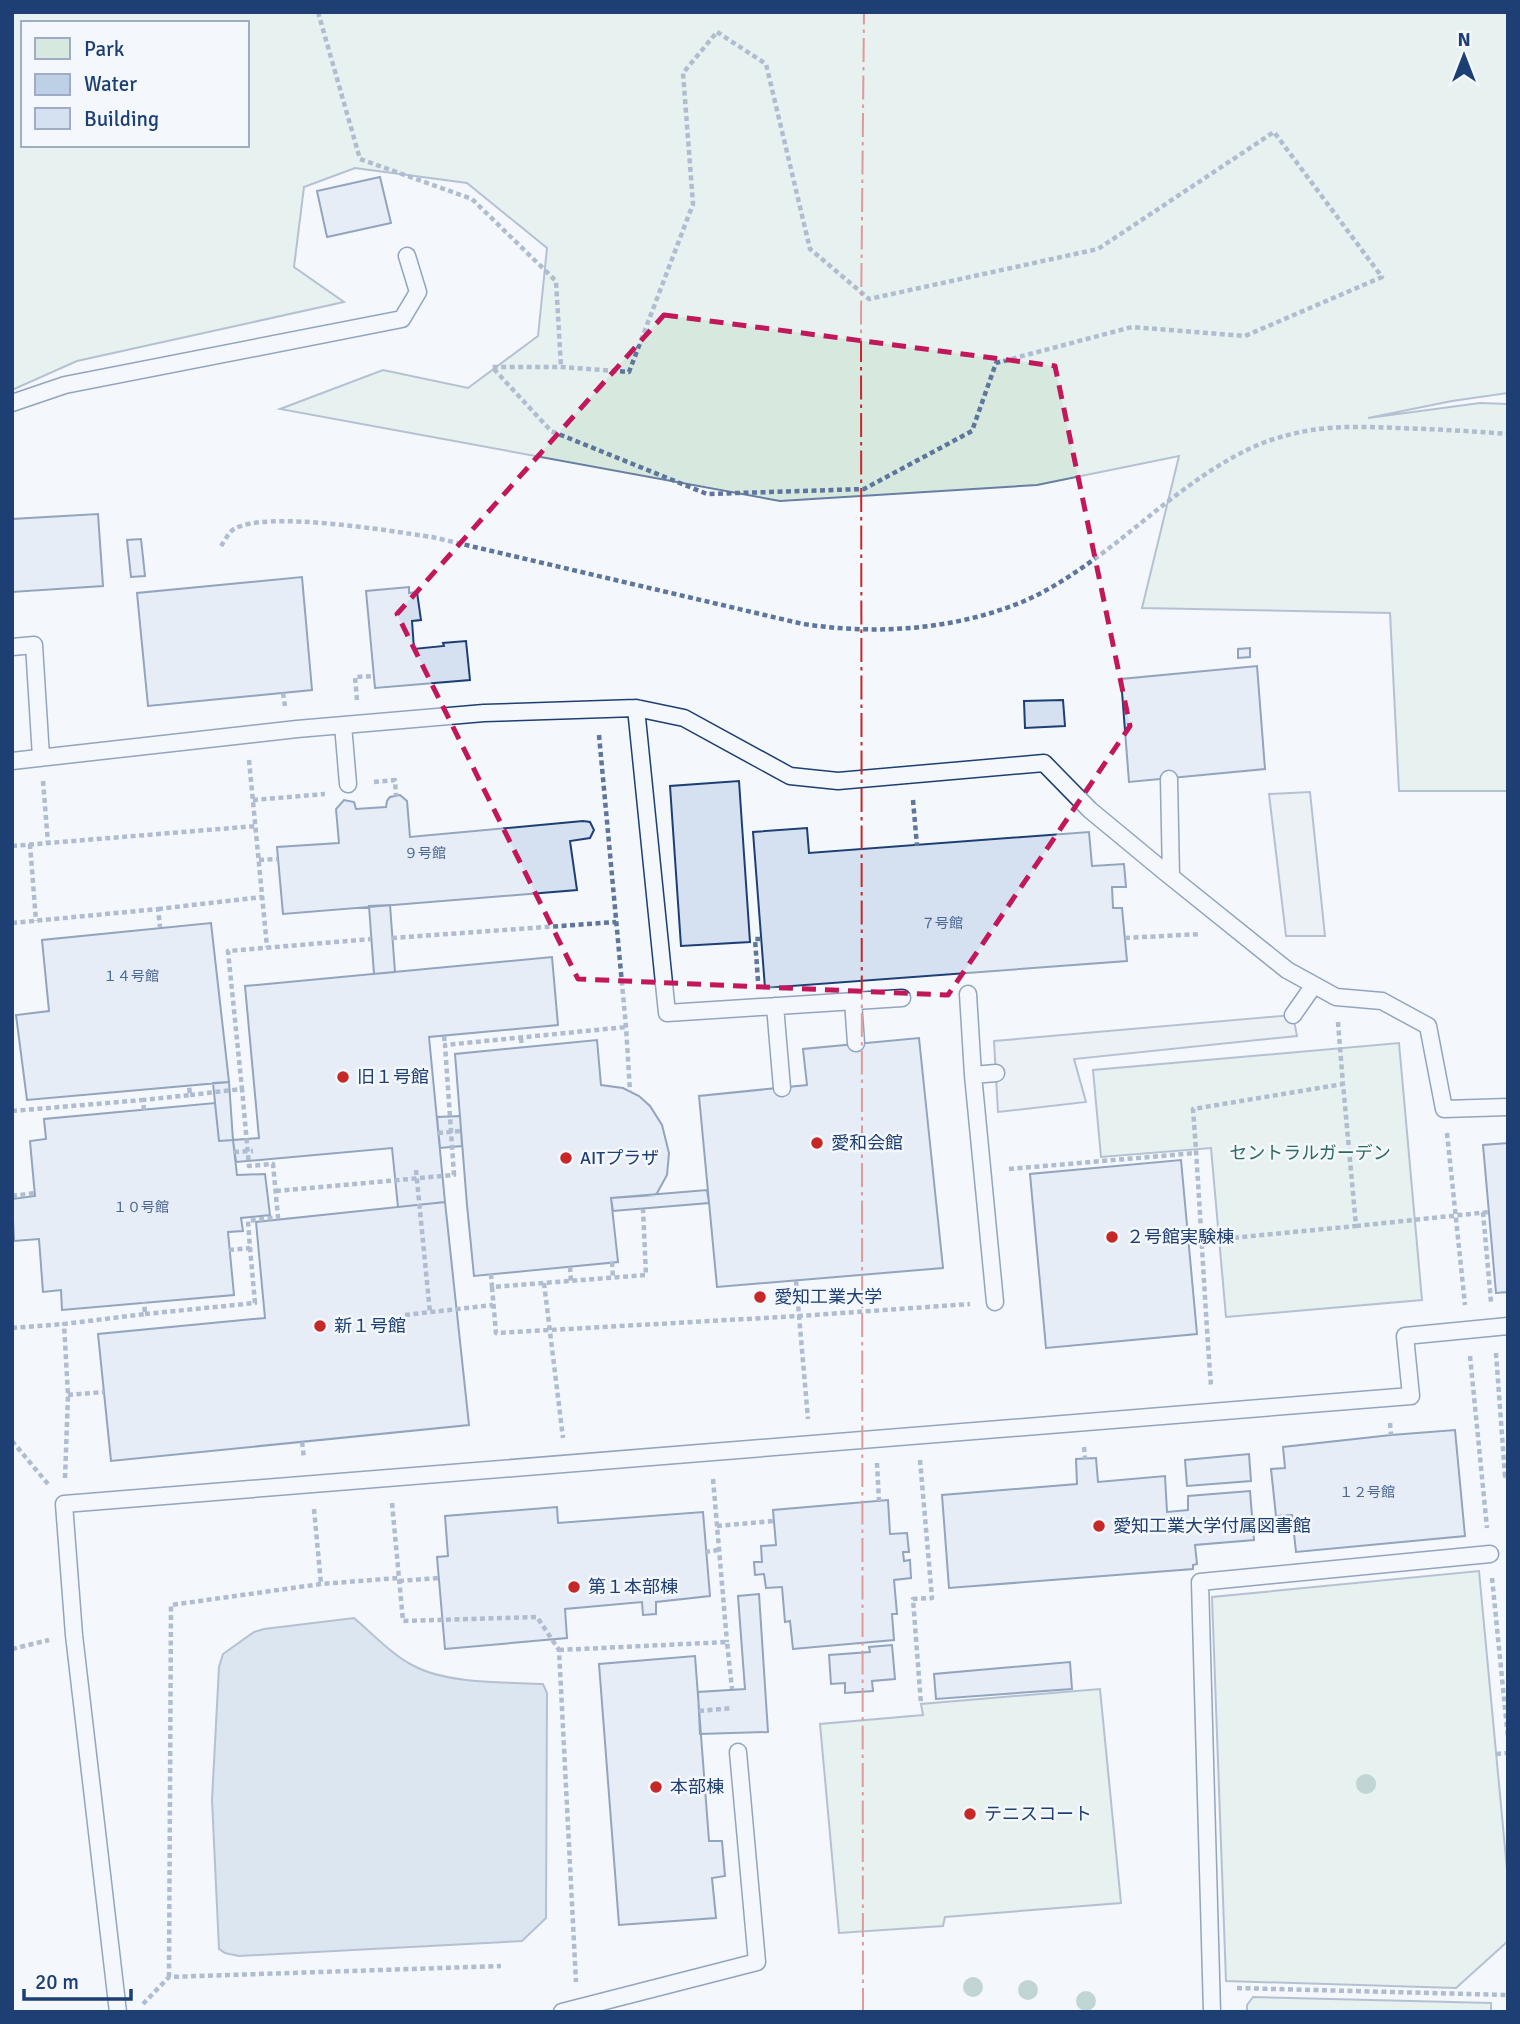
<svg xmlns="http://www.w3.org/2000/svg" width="1520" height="2024" font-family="Signika,'Noto Sans JP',sans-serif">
  <rect width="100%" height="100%" fill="#f4f7fb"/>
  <path fill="#d7e8df" stroke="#687fa3" stroke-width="2" fill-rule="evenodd" d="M12,12H1508V393L1452,401L1368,418L1480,403L1508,404V791H1399L1390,613L1142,608L1179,456L1037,485L780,501L280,409L383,370L468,388L538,336L547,248L467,183L355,168L304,187L294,267L344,302L77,361L12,390ZM23,23H247V145H23Z
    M1399,1043L1422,1300L1226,1317L1211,1148L1101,1157L1093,1070Z
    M1479,1571L1508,1880V1941L1456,1988L1226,1981L1212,1597Z
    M1100,1689L1121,1903L945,1917L943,1926L839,1933L820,1724L923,1715L921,1704Z
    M1253,1997L1491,2003V2012H1247V2005Z"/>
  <path fill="#e3e8f0" stroke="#687fa3" stroke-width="2" d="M1310,792L1325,936H1286L1269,794Z
    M1293,1015L1297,1036L1074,1059L1086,1102L998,1112L994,1041Z"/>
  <path fill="#bed0e5" stroke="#687fa3" stroke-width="2" d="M354,1618C373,1634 392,1655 414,1666C448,1684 504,1682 543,1684L547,1693L546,1918L522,1941L239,1956L225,1953L219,1949L212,1800L219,1667L223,1654L254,1632L264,1629Z"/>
  <path fill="#d5e0f0" stroke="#1d3f73" stroke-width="2" d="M380,177L391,223L327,237L317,191Z
    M98,514L103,586L12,592V519Z
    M141,539L145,576L131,577L127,540Z
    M302,577L312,690L148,706L137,593Z
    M409,587V593L417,592L421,620L412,621L414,649L444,646L443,643L466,641L470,680L375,688L366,591Z
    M1250,648V657L1238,658V649Z
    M1257,666L1265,769L1129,782L1121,679Z
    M1063,700L1065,726L1025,728L1024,701Z
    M739,781L750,942L681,946L670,786Z
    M400,795L407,801L410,837L583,821L590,822L594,830L590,838L570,841L577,890L283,914L277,847L339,843L336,809L344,800L354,802L356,809L386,807L387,801L390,797Z
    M807,828L809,853L1089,832L1092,866L1124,864L1126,887H1112L1113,908H1122L1127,961L765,988L753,832Z
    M390,905L395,972L374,974L369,906Z
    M211,923L229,1082L27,1100L16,1015L49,1011L42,940Z
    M552,957L558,1025L429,1037L445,1202L398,1207L392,1148L236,1162L233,1140L259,1138L245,986Z
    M919,1038L943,1268L717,1287L699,1096L807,1085L803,1049Z
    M597,1040L601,1085L623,1088L639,1096L650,1106L662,1125L669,1153L667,1175L656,1195L611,1198L618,1262L474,1276L467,1205L455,1054Z
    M229,1082L233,1140L219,1141L213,1083Z
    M215,1103L219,1141L233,1140L237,1175L265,1174L270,1215L241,1218L243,1231L228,1232L234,1295L62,1310L61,1290L43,1292L39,1239L14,1241L12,1199L35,1196L30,1141L46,1139L44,1119Z
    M460,1116L462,1146L440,1148L437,1117Z
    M1508,1143V1292L1496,1293L1483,1145Z
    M1181,1160L1197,1334L1046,1348L1030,1174Z
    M707,1190L709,1203L613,1211L611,1198Z
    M445,1202L469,1425L111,1461L98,1334L265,1318L256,1222Z
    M1455,1430L1465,1536L1296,1552L1292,1515L1276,1516L1271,1469L1285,1468L1283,1447L1391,1435Z
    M1249,1454L1251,1481L1187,1486L1185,1460Z
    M1096,1458L1098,1482L1165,1476L1167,1512L1188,1510V1496L1250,1491L1254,1540L1195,1545L1197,1564L1193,1565V1569L949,1588L942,1495L1077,1484L1076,1459Z
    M888,1500L890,1534L907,1533L909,1552H903L904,1561L910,1560L911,1578L894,1580L897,1614H892L894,1640L793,1649L790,1621L785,1622L782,1587L766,1588L764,1574L755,1575L754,1562H762L761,1546L776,1545L773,1510Z
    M557,1507L558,1523L703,1512L710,1596L656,1602V1614L643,1615L642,1602L565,1609L567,1638L445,1649L437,1557L448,1556L445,1516Z
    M759,1594L768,1732L700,1734L698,1692L745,1689L738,1596Z
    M892,1645L895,1679L872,1681L873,1691L845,1693V1683L831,1684L829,1655L870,1652L869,1647Z
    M695,1656L709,1841H722L725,1876L712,1878L716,1918L619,1925L599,1664Z
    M1070,1662L1072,1689L936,1699L934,1674Z"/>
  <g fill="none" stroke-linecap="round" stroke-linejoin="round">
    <g stroke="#1d3f73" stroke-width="19">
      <path id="service" d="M12,403L65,385L402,319L418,292L407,256
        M12,647L34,645L41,757
        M636,708L667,1013L902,998
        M343,725L348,784
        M12,761L297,729L484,713L636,708L684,718L790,776L838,781L1044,763L1090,810L1165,872L1287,970L1336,997L1382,1001L1428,1026L1444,1109L1508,1107
        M1169,779L1171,877
        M968,994L973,1075L995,1302
        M853,1001L856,1043
        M775,1006L782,1088
        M1293,1015L1314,985
        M973,1075L996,1073
        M118,2012L74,1635L64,1504L1411,1396L1405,1336L1508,1326
        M562,2012L757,1962L738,1752
        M1212,2012L1200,1582L1490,1554"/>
    </g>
    <path stroke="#5e769c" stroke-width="4.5" stroke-dasharray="5 3.5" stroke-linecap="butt" d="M318,12L360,159L472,199L556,281L561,367
      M717,32L766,64L810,249L869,299L1098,249L1274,132L1382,277L1245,336L1132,327L996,363L972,431L864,489L707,494L551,431L492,367H561L629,372L693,204L683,73Z
      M221,546C225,540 229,532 234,529C266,510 391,531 432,537L803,624C877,635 953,630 1022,602C1055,588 1084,567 1112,546C1158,510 1215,459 1271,440C1317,425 1349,426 1396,428C1434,429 1471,431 1508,434
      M283,693L285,706
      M357,700L355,677L374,676
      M599,735L626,1027L630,1091
      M249,760L267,947
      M43,781L48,843
      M374,782L395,780L396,796
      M253,800L325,794
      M913,800L917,846
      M30,844L36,921
      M12,846L256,826
      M259,860L278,859
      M158,909L262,897
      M12,923L158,909L160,927
      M392,938L616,922
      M1125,938L1201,934
      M758,981L755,939H761
      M1338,1022L1343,1084
      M444,1036L445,1045
      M521,1038L522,1047
      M190,1095L242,1089L228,951L371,939
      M144,1110L143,1100L190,1095L189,1086
      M12,1111L143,1100
      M438,1133L461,1131
      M1447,1133L1465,1305
      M234,1152L253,1151
      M1009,1169L1196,1153
      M416,1170L430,1313
      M276,1191L454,1175L445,1045L626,1027
      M12,1196L35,1193
      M1483,1212L1491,1302
      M1356,1226L1489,1212
      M1200,1241L1356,1226L1343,1084L1193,1109C1200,1201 1204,1294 1211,1386
      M229,1250L250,1248L248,1221L278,1217L273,1164L249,1166L242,1089
      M612,1262L613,1277
      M570,1267L571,1281
      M491,1274L492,1287L646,1275L643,1209
      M796,1281L808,1419
      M544,1283L563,1438
      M492,1287L496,1333L799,1316L970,1304
      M145,1314L255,1303L250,1248
      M405,1315L493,1305
      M12,1328L64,1324
      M1496,1353L1505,1476H1508
      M1470,1356L1487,1528
      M68,1395L104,1392
      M1390,1423L1391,1435
      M12,1441L48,1484
      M302,1442L304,1458
      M1084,1447L1085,1459
      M920,1460L932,1598L913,1599L921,1704
      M877,1463L879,1501
      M65,1478L68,1395L64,1324L145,1314L144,1302
      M713,1479L727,1642
      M392,1503L403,1621L537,1617L559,1650L576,1982
      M314,1509L321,1584
      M717,1526L774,1521
      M705,1552L719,1550
      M1492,1578L1508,1738
      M399,1581L439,1578
      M12,1649L49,1640
      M559,1650L727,1642L732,1689
      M699,1711L733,1708
      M1496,1754L1508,1753
      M169,1977L171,1605L321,1584L398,1578
      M1237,1988L1508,1995
      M143,2004L169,1977L501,1966"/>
    <use href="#service" stroke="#f4f7fb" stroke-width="16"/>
    <path stroke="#c62828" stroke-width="2" stroke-dasharray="24 5 3.5 5" stroke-linecap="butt" d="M863,2012L861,320L864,12"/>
  </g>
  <g fill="#86aba6">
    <circle cx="1366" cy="1784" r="10"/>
    <circle cx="973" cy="1987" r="10"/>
    <circle cx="1028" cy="1990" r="10"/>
    <circle cx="1086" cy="2001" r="10"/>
  </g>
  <path d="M0 0H1520V2024H0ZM664,315L1055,366L1130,726L948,995L578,979L397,614Z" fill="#f4f7fb" fill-opacity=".55" fill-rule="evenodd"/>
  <path fill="none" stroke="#c2185b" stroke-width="5" stroke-dasharray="14 9" stroke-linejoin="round" d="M664,315L1055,366L1130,726L948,995L578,979L397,614Z"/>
  <g fill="#c62828" stroke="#f4f7fb" stroke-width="2.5">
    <circle cx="343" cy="1077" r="7"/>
    <circle cx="817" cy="1143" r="7"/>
    <circle cx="566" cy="1158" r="7"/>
    <circle cx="1112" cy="1237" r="7"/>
    <circle cx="760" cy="1297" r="7"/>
    <circle cx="320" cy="1326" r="7"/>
    <circle cx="1099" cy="1526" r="7"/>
    <circle cx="574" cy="1587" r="7"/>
    <circle cx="656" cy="1787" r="7"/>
    <circle cx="970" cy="1814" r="7"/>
  </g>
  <g text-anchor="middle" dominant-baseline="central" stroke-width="5" stroke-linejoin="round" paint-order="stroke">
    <g font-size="14" fill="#4b6792">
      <text x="425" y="853">９号館</text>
      <text x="942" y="923">７号館</text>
      <text x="131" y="976">１４号館</text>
      <text x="141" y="1207">１０号館</text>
      <text x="1367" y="1492">１２号館</text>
    </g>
    <g font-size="18" fill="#1d3f73" stroke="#f4f7fb" text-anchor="start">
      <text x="357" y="1077">旧１号館</text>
      <text x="831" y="1143">愛和会館</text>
      <text x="580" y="1158">AITプラザ</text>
      <text x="1126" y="1237">２号館実験棟</text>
      <text x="774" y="1297">愛知工業大学</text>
      <text x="334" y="1326">新１号館</text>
      <text x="1113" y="1526">愛知工業大学付属図書館</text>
      <text x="588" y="1587">第１本部棟</text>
      <text x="670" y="1787">本部棟</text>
      <text x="984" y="1814">テニスコート</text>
    </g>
    <g font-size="18" fill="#2c6c60" stroke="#f4f7fb">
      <text x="1310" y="1153">セントラルガーデン</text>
    </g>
  </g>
  <rect width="1520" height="2024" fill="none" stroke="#1d3f73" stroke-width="28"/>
  <rect x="21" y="21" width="228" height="126" fill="#f4f7fb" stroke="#9eadc5" stroke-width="2"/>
  <rect x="35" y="38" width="35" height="21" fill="#d7e8df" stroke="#9eadc5" stroke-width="2"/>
  <text x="84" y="56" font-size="21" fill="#1d3f73">Park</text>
  <rect x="35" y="74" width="35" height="21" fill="#bed0e5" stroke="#9eadc5" stroke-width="2"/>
  <text x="84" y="91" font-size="21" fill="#1d3f73">Water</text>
  <rect x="35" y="108" width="35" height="21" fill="#d5e0f0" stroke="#9eadc5" stroke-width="2"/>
  <text x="84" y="126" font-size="21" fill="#1d3f73">Building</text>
  <g transform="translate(1464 56)" stroke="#f4f7fb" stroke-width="5" paint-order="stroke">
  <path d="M0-5L12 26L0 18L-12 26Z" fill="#1d3f73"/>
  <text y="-10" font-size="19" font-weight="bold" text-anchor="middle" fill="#1d3f73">N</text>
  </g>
  <path d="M24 1989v10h107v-10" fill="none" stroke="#1d3f73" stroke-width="3.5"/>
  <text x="35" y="1989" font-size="21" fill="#1d3f73" stroke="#f4f7fb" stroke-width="5" paint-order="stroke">20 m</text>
</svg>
